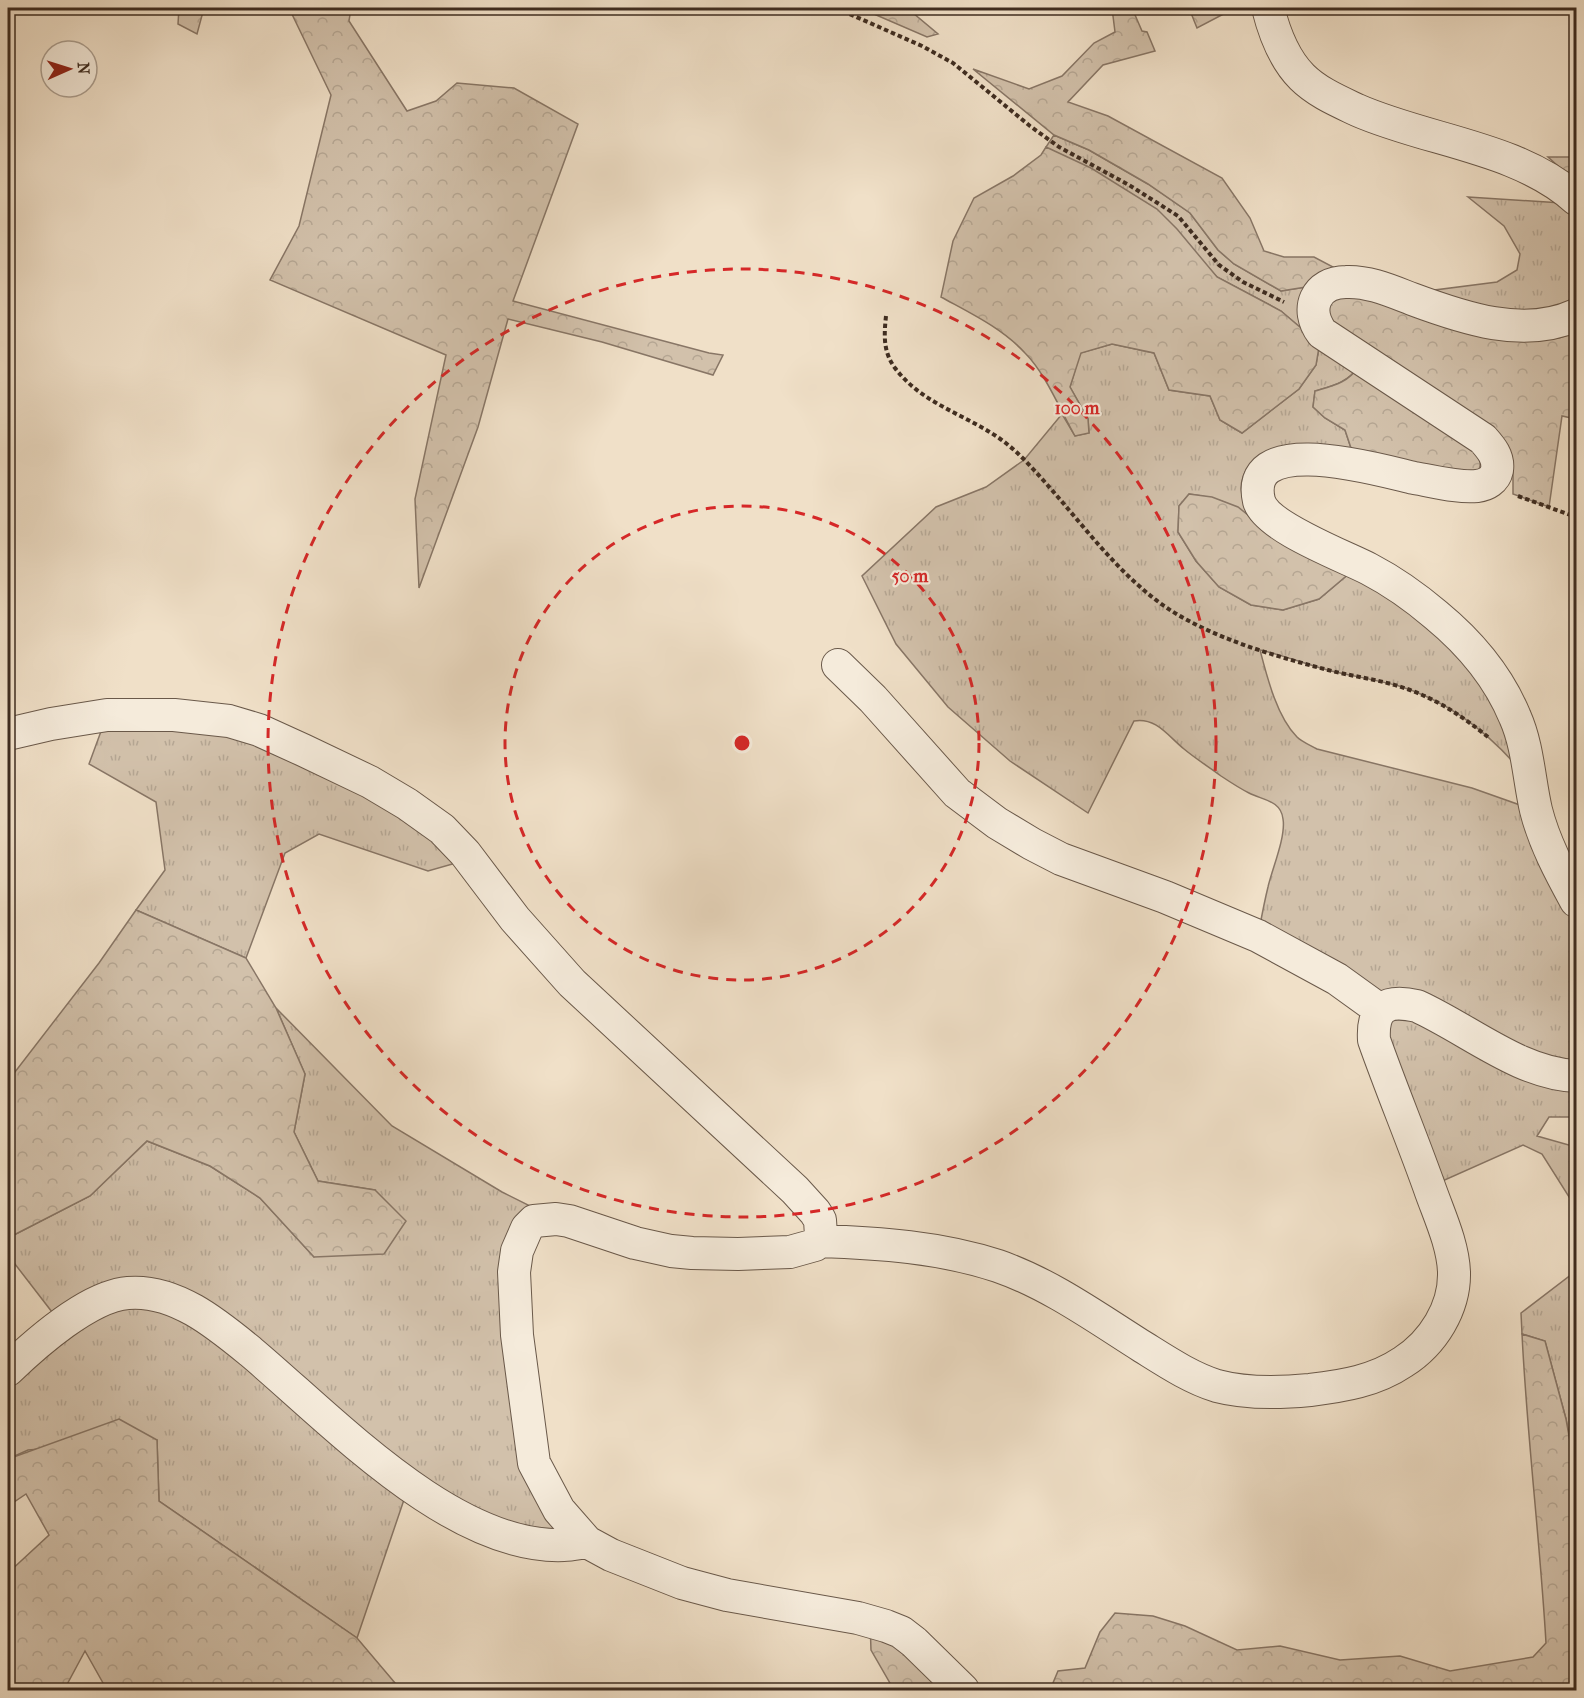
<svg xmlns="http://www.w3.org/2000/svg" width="1584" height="1698" font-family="'IM FELL French Canon',serif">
  <defs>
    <pattern id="grass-tufts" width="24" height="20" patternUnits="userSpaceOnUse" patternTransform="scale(1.5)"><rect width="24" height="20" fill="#d2c1ab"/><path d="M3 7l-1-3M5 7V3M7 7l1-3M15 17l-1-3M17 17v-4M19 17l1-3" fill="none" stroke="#b5a693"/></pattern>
    <pattern id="forest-crowns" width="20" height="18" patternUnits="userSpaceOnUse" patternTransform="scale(1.5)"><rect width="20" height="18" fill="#d2c1ab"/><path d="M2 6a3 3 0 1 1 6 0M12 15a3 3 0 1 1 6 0" fill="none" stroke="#b5a693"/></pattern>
  </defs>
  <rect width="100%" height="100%" fill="#f0e0c8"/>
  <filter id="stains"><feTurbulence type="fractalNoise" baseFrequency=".00333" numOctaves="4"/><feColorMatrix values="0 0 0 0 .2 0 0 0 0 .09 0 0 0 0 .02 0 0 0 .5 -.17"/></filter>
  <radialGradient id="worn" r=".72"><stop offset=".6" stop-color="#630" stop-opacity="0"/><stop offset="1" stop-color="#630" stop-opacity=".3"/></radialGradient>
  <path fill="url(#grass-tufts)" stroke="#887666" stroke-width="1.5" d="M1054,135L1089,150L1148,184L1190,213L1218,250L1234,264L1281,291L1306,287L1308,334L1281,311L1217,277L1200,258L1046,147Z
    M1468,197L1562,203L1576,214V300L1525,317L1476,307L1435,290L1497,282L1517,270L1520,254L1504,226Z
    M1112,344L1154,353L1169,390L1210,396L1220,420L1242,433L1299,389L1316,365L1319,347L1358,367C1348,383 1332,386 1315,391L1313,407L1325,418L1345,430L1353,454C1323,451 1255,439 1243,477C1236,498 1249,511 1262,526C1236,506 1223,498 1189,494L1179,506L1178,532L1196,561L1219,587L1251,605L1283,610L1319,599L1351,572L1358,575C1415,608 1474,650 1503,711C1512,730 1517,752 1522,772C1489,733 1448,701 1399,686C1376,680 1353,676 1331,671C1307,665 1284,655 1260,650C1267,677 1277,717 1297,737C1302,742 1310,745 1317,749L1472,788L1537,811L1553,856L1576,901V1117H1549L1537,1136L1576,1147V1208L1542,1154L1523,1145L1429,1187L1374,1040V1024L1380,1010L1337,979L1258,936C1261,920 1264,903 1268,887C1272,869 1286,837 1283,819C1281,800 1262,800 1249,793C1239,788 1230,782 1221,776C1209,767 1196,759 1184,749C1168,736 1156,717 1134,721L1088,813L1010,761L948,707L896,644L862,576L936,507L986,487L1024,460L1062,414L1075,436L1089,433L1088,419L1070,387L1080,353Z
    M107,715L259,730L470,859L428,871L319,834L285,853L246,958L136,910L165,870L156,802L89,764Z
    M276,1008L392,1126L502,1192L556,1219H543L514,1272L565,1545L409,1485L357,1638L159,1501L157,1440L28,1450L8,1459V1370L62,1325L8,1255V1238L90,1196L147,1141L210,1166L260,1198L314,1257L375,1190L318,1181L294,1132L305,1074Z
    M1576,1271V1475L1566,1419L1545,1341L1522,1334L1521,1313Z"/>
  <path fill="url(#forest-crowns)" stroke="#887666" stroke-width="1.5" d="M179,8H204L197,34L178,24Z
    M289,8H351L349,21L407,111L436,101L457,83L514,88L578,124L513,301L709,353L723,355L713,375L602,342L508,319L478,427L419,588L415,499L446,355L270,280L299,226L331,95Z
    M860,8H907L938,34L927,37Z
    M1112,8H1132L1142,31L1147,32L1155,51L1103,65L1068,102L1108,116L1222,178L1250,218L1264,251L1284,257H1314L1335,268L1306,287L1281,291L1234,264L1218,250L1190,213L1148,184L1089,150L1054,135L973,69L1029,89L1062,76L1094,43L1115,32Z
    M1193,8H1235L1197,28L1191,13Z
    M1046,147L1091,168L1157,209L1177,229L1217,277L1281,311L1308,334L1319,347L1316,365L1299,389L1242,433L1220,420L1210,396L1169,390L1154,353L1112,344L1081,353L1070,387L1088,419L1089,433L1075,436C1060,410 1046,374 1025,353C1002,328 970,313 941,297L953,241L974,198L1013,176L1041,155Z
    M1548,157H1576V182Z
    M1346,295H1367L1489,334L1559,338L1576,332V419L1562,416L1549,507L1513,494V461L1491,431L1333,324L1326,308L1332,301Z
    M1358,367L1479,455C1482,466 1480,471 1471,478L1353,454L1345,430L1325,418L1313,407L1315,391C1332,386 1348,383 1358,367Z
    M1189,494L1212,497L1238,507L1262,526L1351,572L1319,599L1283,610L1251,605L1219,587L1196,561L1178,532L1179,506Z
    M136,910L246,958L276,1008L305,1074L294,1132L318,1181L375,1190L406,1221L384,1254L314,1257L260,1198L210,1166L147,1141L90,1196L8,1238V1081L99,963Z
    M1522,1334L1545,1341L1566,1419L1576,1475V1690H1050L1058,1671L1085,1668L1100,1632L1115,1613L1153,1616L1185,1626L1237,1650L1280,1646L1340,1660L1400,1656L1450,1671L1533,1657L1546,1643C1540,1540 1527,1437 1522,1334Z
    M119,1419L157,1440L159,1501L357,1638L401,1690H107L85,1651L64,1690H8V1573L49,1535L26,1494L8,1506V1459Z
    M870,1621L963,1690H894L871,1650Z"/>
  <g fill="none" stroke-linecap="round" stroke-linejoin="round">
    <g stroke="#6a594a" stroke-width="34">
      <path id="street" d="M1268,8C1274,32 1284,59 1302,77C1317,92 1338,101 1357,110C1427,141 1518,147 1576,199
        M1576,315C1524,339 1463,318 1412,299C1391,291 1369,281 1346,282C1316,282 1304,309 1322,333L1483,439C1491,448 1499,457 1497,470C1495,480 1486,485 1477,486C1458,488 1433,481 1414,478C1383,471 1242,429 1259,501C1266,527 1344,556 1369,569C1392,581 1416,598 1436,615C1470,643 1498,676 1515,717C1528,746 1529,780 1536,810C1544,842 1560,872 1576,901
        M838,665L873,699L957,793L997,823L1032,844L1061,859L1165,897L1258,936L1337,979L1380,1010
        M8,734L51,724L107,715H174L229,721L259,730L303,750L370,782L407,804L442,829L465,853L515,919L572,983L795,1190L815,1212L820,1220L821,1236L815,1245L790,1252L738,1254L692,1253L671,1251L635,1243L569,1221L556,1219L534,1221L527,1228L517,1251L514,1272L517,1335L534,1463L559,1510L587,1542L611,1555L682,1583L727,1595L858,1618L886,1626L901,1632L914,1642L963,1690
        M819,1241C879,1243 940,1247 998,1266C1050,1284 1097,1318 1143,1347C1167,1362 1191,1378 1217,1386C1247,1394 1279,1393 1310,1390C1343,1386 1375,1381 1403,1362C1433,1343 1455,1308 1454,1272C1453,1245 1440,1217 1431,1192C1413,1141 1392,1091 1374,1040C1372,1007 1386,999 1417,1006C1468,1029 1520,1074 1576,1076
        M8,1370C35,1344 89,1296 128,1293C175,1289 217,1324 251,1352C331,1419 453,1550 564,1545C572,1545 579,1543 587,1542"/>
    </g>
    <path stroke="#3e2c20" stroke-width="4" stroke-dasharray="4.5 3" stroke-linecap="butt" d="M836,8L922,46L953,63L1030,126L1059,147L1129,185L1178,216L1219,265L1243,282L1284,302
      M886,316C884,335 883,352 895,368C921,403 964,414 999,438C1019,452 1035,471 1051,489C1093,537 1133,593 1191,622C1233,644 1282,658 1328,670C1351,676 1375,679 1398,686C1432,696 1461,715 1488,737
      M1518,496L1576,517"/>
    <use href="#street" stroke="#f5ebdb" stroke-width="32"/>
  </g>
  <g fill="none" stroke="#d62828" stroke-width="3" stroke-dasharray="10 8">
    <circle cx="742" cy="743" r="237"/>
    <circle cx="742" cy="743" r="474"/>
  </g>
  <circle cx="742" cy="743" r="9" fill="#d62828" stroke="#f5ebdb" stroke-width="3"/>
  <g font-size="18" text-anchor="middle" font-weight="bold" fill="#d62828" stroke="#f5ebdb" stroke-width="4.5" stroke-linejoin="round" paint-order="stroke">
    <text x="1077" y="414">100 m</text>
    <text x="910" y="582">50 m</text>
  </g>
  <rect width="1584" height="1698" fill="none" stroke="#f0e0c8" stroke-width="30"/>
  <rect x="9" y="9" width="1566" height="1680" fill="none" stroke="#3e2c20" stroke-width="3"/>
  <rect x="15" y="15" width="1554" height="1668" fill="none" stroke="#3e2c20" stroke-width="1.5"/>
  <g transform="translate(69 69) rotate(87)"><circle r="28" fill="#f5ebdb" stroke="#ac9f90" stroke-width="1.5"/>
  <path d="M0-4.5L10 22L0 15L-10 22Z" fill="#8f2418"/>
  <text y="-9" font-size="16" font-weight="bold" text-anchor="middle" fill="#3e2c20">N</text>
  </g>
  <rect width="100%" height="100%" filter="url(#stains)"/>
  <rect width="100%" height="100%" fill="url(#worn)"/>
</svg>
